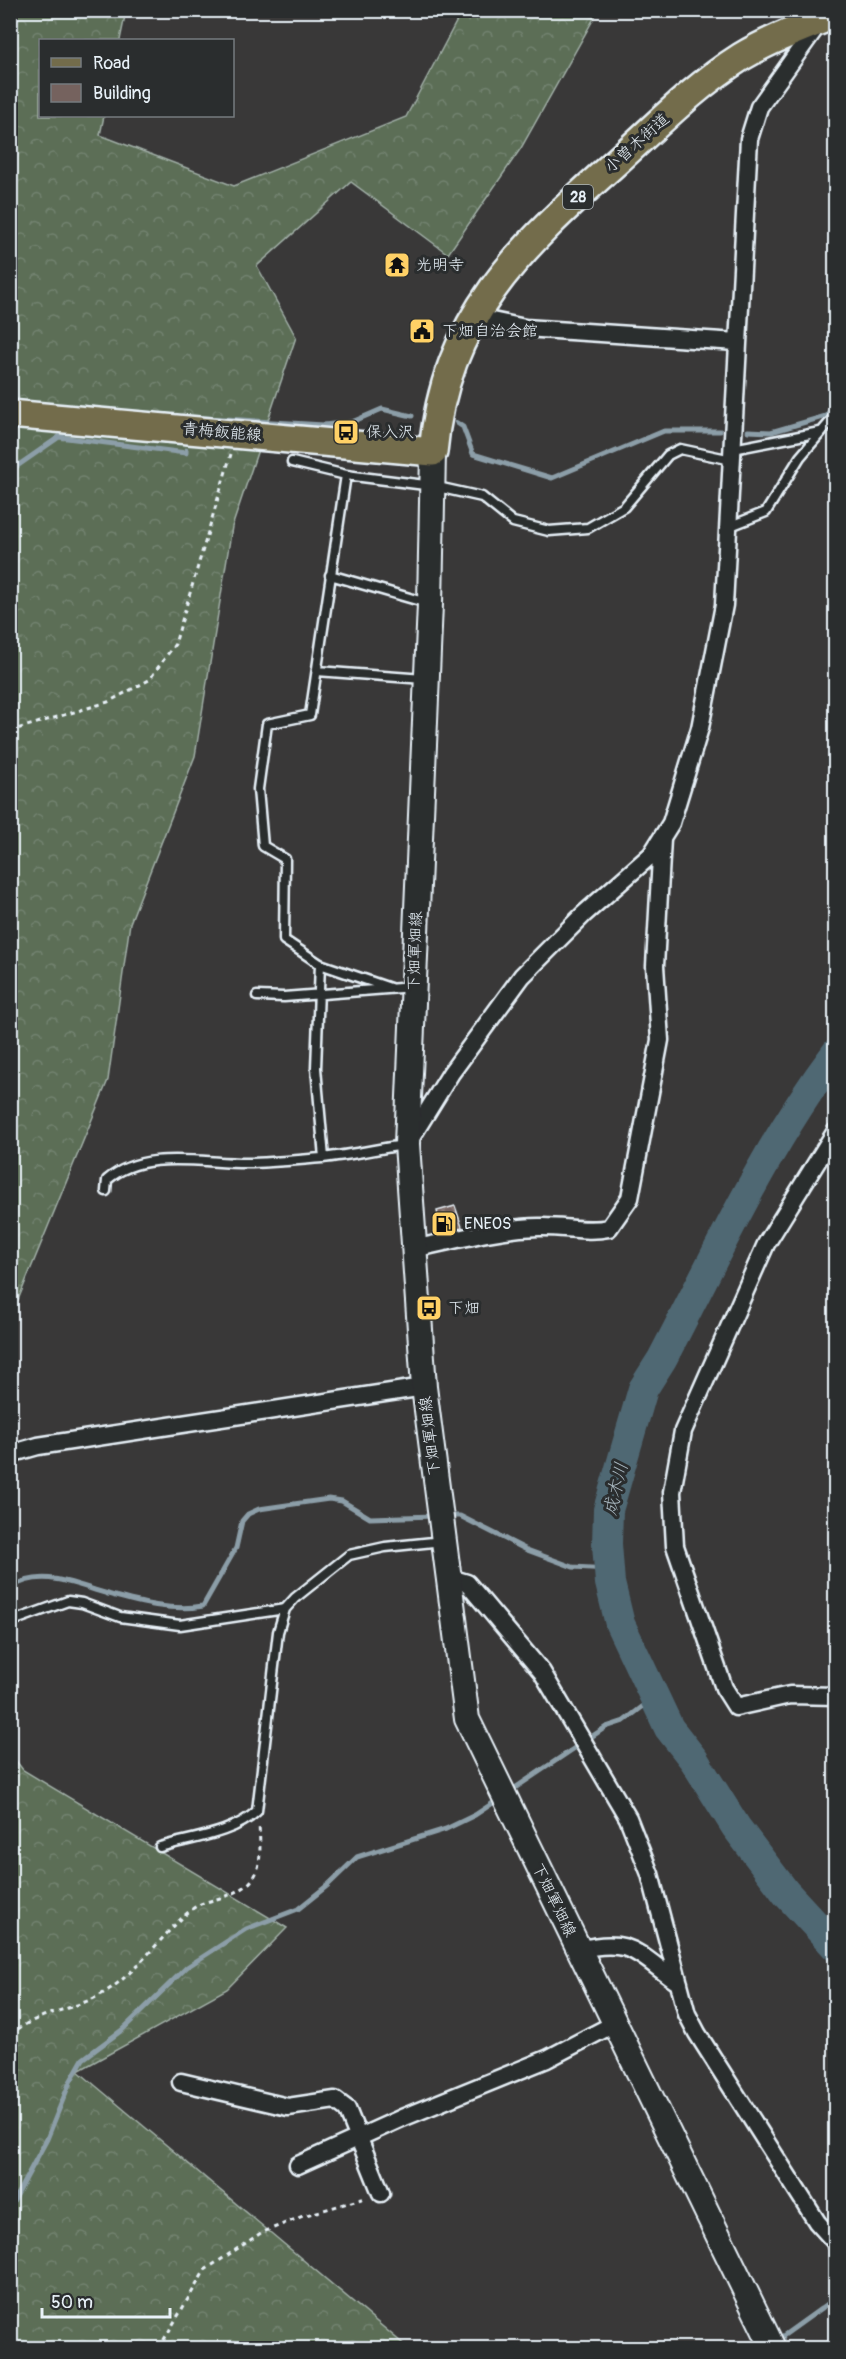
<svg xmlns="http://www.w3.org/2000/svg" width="846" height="2359" font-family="Pangolin,'Klee One',sans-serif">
  <defs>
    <pattern id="forest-crowns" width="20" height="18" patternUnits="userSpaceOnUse" patternTransform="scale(1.5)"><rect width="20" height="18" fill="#5c6e57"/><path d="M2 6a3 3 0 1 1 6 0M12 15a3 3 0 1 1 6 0" fill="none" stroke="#738370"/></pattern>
    <pattern id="building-cross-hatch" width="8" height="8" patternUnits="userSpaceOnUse" patternTransform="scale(1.5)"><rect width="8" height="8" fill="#75625e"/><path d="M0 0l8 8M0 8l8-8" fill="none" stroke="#897976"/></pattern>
  </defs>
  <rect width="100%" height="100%" fill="#393838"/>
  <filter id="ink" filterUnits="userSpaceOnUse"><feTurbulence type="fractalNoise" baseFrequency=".0167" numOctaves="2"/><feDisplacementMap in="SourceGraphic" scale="12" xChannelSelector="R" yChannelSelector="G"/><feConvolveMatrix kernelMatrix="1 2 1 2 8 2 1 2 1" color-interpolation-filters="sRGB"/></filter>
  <g filter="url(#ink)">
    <path fill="url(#forest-crowns)" stroke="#a2b0a8" stroke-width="1.5" d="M11,11H126L120,40H40V116H104L100,135L234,186L406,117L462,11H598L521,148L448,254L351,182L257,266L296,337L232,527L195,756L130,923L108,1080L11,1317Z
      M10,1753L23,1770L287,1928L227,1989L78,2071L408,2348H11Z"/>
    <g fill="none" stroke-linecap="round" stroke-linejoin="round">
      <path stroke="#8c9ea8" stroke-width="5" d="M189,420L190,417L324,425L352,422L382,409L412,416
        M457,423L463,427L473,454L552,478L664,431H720
        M748,431L771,432L826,416L836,403
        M10,471L59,437L186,453V450
        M448,1516H460L527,1550L573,1567L609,1569
        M10,1588C43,1567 75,1585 108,1594C137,1602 172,1612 203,1606L236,1548L242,1521L248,1514L259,1509L329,1499L342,1501L370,1518L435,1516
        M509,1792L606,1727L624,1721L655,1697
        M10,2208L47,2139L70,2082L83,2059L122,2030L187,1967L246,1929L298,1909L328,1885L357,1857L446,1829L475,1815L499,1799
        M780,2344L783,2336L836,2298"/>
      <path stroke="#4f6773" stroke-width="30" d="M836,1053C765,1147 716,1256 662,1359L643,1389L608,1510L607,1544L610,1583L620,1624L669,1728L694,1760L736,1827L786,1893L836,1947"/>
    </g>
    <path fill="url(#building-cross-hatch)" stroke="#e8f1f8" stroke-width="1.5" d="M455,1206L463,1230L443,1235L437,1211Z"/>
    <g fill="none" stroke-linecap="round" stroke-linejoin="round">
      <g stroke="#e8f1f8" stroke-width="13">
        <path id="lane" d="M733,449L820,432
          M292,462L346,475
          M728,527L766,512L800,457L836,415
          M330,575L427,603
          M317,671L424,679
          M320,964L316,1068L324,1158
          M390,988L320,964L284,940L285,859L263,846L258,789L267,724L310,715L346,475L433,486L482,497L513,522L549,531L588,528L624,507L668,455L680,449L732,460
          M257,996L284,997L413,987
          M106,1191L107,1180C143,1149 201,1163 245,1163C270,1163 297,1160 322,1158C350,1155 377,1149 404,1145
          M10,1622L68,1601L82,1603L120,1617L180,1625L285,1609
          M160,1847C191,1838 233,1834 257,1811L278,1632L285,1609L295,1598L349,1555L385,1547L443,1541"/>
      </g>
      <g stroke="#e8f1f8" stroke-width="21">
        <path id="street" d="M473,317L525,328L737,342
          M836,1131L766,1244L683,1431L672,1492L675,1546L724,1688L736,1707L790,1695L836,1696
          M409,1141L451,1073L522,976L584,914L651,855L671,823L700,728L724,605L749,139L759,107L819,23
          M414,1249C455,1240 497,1228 539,1227C564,1226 585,1233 609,1228L630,1198L660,1040L655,966L662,839
          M10,1454L38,1446L424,1387
          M447,1577L467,1583L542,1672L628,1818L650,1874L687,2014L697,2033L817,2222L836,2243
          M578,1950C632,1936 638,1955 679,1983
          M181,2082L288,2107L335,2100L347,2109L381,2193
          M298,2165L402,2118L547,2059L614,2024"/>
      </g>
      <g stroke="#e8f1f8" stroke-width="28">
        <path id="secondary" d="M433,452L430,604L407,1144L424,1387L467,1719L773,2348"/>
      </g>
      <g stroke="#e8f1f8" stroke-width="32">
        <path id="primary" d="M10,414L433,452C445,317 520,248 616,162C656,126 695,86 741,57C769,40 804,27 836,14"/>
      </g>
      <path stroke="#e8f1f8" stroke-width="3" stroke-dasharray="4.5 4.5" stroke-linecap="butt" d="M10,731L108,702L149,680L175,644L231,454
        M10,2035C40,2010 75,2011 105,1992C140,1970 161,1935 191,1910C199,1903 210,1901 220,1898C264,1885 261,1865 259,1824
        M159,2348L205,2270L261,2233L303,2216L365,2198"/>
      <use href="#lane" stroke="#2a2d2e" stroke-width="8"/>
      <use href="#street" stroke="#2a2d2e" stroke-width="16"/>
      <use href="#secondary" stroke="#2a2d2e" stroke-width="24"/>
      <use href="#primary" stroke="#736c4b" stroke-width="27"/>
    </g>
  </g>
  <defs>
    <g id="temple-square" transform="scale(1.35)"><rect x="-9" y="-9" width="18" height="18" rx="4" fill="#ffd166" stroke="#2a2d2e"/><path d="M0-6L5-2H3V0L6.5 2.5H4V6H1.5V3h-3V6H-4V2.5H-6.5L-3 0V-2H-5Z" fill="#111"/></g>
    <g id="civic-square" transform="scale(1.35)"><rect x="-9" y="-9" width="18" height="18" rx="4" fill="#ffd166" stroke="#2a2d2e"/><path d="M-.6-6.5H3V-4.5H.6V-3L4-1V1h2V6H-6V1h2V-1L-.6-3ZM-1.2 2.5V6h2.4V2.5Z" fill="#111"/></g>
    <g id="bus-square" transform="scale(1.35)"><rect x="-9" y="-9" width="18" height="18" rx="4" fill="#ffd166" stroke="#2a2d2e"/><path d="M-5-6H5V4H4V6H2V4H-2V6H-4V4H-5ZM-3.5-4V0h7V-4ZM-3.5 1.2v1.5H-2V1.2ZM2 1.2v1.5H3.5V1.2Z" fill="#111"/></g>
    <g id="fuel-square" transform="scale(1.35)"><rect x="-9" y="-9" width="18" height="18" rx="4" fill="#ffd166" stroke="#2a2d2e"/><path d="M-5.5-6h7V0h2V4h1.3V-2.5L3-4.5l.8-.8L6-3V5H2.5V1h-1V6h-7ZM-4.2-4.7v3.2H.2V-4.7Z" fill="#111"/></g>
  </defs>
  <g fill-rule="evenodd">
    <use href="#temple-square" x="397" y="265"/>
    <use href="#civic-square" x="422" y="331"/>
    <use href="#bus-square" x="346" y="432"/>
    <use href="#fuel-square" x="444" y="1224"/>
    <use href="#bus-square" x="429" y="1308"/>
  </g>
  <g text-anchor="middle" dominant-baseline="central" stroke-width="6" stroke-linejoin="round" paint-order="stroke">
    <rect fill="#2a2d2e" stroke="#afb6bb" stroke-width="1.5" x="563" y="185" width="30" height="24" rx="4.5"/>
    <g font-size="15" font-weight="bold" fill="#e8f1f8">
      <text x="578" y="197">28</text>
    </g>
    <g font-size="16" fill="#e8f1f8" stroke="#2a2d2e">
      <text transform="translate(637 143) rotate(-42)">小曽木街道</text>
      <text transform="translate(222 432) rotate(5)">青梅飯能線</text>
      <text transform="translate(415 951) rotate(-88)">下畑軍畑線</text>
      <text transform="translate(430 1436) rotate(-97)">下畑軍畑線</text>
      <text transform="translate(554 1900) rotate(64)">下畑軍畑線</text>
    </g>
    <g font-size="16" fill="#e8f1f8" stroke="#2a2d2e" text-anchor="start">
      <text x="416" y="265">光明寺</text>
      <text x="442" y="331">下畑自治会館</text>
      <text x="366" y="432">保入沢</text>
      <text x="464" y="1224">ENEOS</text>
      <text x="448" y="1308">下畑</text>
    </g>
    <g font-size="18" font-style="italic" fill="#abbac3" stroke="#2a2d2e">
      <text transform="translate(616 1489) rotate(-77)">成木川</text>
    </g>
  </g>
  <rect width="846" height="2359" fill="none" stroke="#2a2d2e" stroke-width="36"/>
  <rect x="18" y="18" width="810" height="2323" fill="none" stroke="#e8f1f8" stroke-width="2" filter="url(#ink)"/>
  <rect x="39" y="39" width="195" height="78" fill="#2a2d2e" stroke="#767b7f" stroke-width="1.5"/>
  <rect x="51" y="58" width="30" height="9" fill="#736c4b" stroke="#767b7f" stroke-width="1.5"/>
  <text x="93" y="69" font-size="18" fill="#e8f1f8">Road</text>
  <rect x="51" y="84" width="30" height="18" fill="#75625e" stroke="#767b7f" stroke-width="1.5"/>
  <text x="93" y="99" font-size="18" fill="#e8f1f8">Building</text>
  <path d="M42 2308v9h128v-9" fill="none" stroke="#e8f1f8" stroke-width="3"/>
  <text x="51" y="2308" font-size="18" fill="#e8f1f8" stroke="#2a2d2e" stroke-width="4.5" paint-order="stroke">50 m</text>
</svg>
